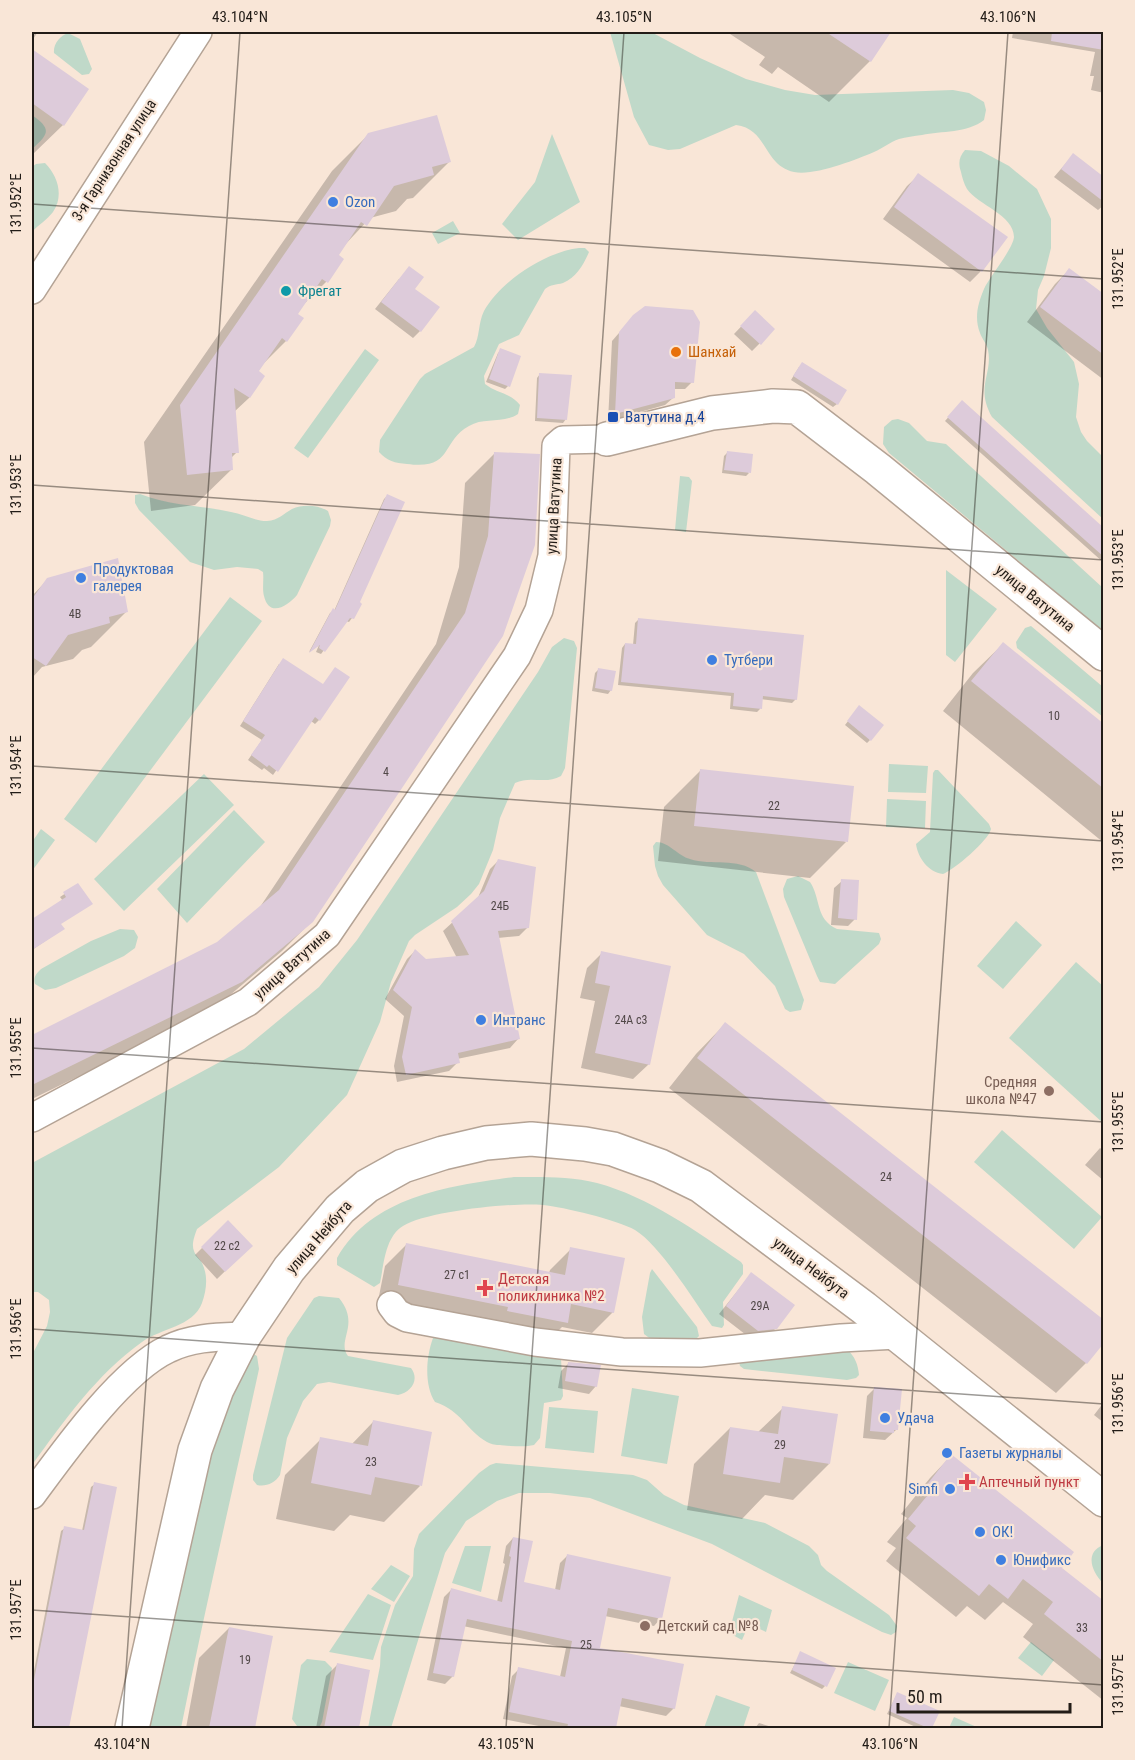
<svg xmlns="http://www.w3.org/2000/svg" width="1135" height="1760" font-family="'Roboto Condensed',sans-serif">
  <rect width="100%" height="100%" fill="#f9e6d7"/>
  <path fill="#c0d9c9" d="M610,32H651L700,58L746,79L785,90L815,95L953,90L969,93L984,102L986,110L984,120C968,133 941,131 922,135C914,136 906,137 899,139C890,142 883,148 874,152C855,160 815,176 794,172C763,165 768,129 736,125L680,149L668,150L649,145L634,117Z
    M68,33L80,39L92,69L89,74L82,75L54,53C53,44 60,36 68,33Z
    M32,115C52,129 49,134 32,149Z
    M552,134L580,202L518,240L502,224L535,182Z
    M965,150L981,151L1009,166L1037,189L1051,219V248L1044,276L1038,290L1036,309L1047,328L1074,362L1079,384L1076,417L1081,432L1087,441L1103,457V519L992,417C975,387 993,374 988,350C987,344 982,339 980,333C974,318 978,303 984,289C990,276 1013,249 1014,237C1014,215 978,205 967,189C964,184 962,177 961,172C958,163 959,157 965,150Z
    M45,163C58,176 64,196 53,212C47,220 38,225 32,232V167L36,164Z
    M453,221L460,233L438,244L432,233Z
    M579,248H585L589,252C584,264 576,278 563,283C556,285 551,284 545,289L519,335L499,344L484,376L485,384C496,393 511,393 520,405L518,414C503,424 484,417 469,426C440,442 454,470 407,464C395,463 387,461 379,452L380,440L420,379L425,374L474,347C480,336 478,323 484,311C501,281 545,252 579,248Z
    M365,349L379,360L308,458L294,448Z
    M898,419L909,423L927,441L946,444L1103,588V631L889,453L883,444L884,427L892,420Z
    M680,476L689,477L692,481L686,532L675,530Z
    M140,494C170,506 200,505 231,512C244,514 254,521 267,521C279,520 283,514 292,509C303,504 318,505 328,511L331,520L330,526L297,595C288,606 269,618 264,596C262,589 264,580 263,572L258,569L237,567L214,570L190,562L139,510L135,503V495Z
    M946,570L997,609L955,662L946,655Z
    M230,597L262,621L96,843L64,819Z
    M1031,626L1103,687V717L1017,648L1016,642L1025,628Z
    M564,638L574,641L577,648L565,768L561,776C545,785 531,775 515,783L500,818L493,850L479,884L471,894L457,907L415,935L409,941L391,982L380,1022L347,1095L279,1167L197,1229C195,1235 191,1244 194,1251C195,1255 200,1259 202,1263C208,1275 207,1289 202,1303C193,1327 161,1328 142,1342C97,1374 64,1421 32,1465V1355L47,1326L50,1312L49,1300L38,1292H32V1163L244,1049L319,987L357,940L538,672L552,647Z
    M889,764L928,766L926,793L888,792Z
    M935,770H938L989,824L991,829C989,840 954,870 943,874C928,872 918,858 916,844L930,832L933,773Z
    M204,774L234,805L124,911L94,879Z
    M887,799L926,801L925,828L886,827Z
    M234,810L265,842L187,923L157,889Z
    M41,829L55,840L32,871V842Z
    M656,842C669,842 678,856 690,859C711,866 738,857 756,872L804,1000L801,1010L790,1012L785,1009L775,986L744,954L707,935L663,885L658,876L655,866L653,846Z
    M798,876L810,882C821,898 815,919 837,929L879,933L881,939L879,944L835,984L820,982L817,976L784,897L783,889L787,879Z
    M1016,921L1042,945L1003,989L977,966Z
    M120,929L134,930L138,937L135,948L124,956L56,988L45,990L35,984C33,977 36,974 41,969L91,941Z
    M1076,962L1103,986V1123L1009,1038Z
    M1002,1130L1102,1217L1074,1249L974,1162Z
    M514,1177C541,1177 570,1176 597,1183C649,1197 696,1231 741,1262L743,1265V1274L723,1302L724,1325L722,1328L712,1326C694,1301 660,1245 635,1230C618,1220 563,1207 543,1205C515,1202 427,1211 403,1226C385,1237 384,1264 380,1283L374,1287L337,1265V1258C372,1196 450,1186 514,1177Z
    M652,1269L697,1327L699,1336L695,1340H652L644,1334L642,1317L650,1273Z
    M319,1296L339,1298C361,1325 336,1340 348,1356L411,1368C420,1380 411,1392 398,1395L329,1382L317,1384L303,1401L287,1438L280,1475C275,1483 266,1487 257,1485L253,1480V1475L287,1338L314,1298Z
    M442,1333L561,1358L563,1396L561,1400L544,1403L540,1438L534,1445C526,1447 518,1446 510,1446C503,1445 494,1446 487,1442C465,1429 462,1411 435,1402C424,1385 426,1357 433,1338Z
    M847,1349C855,1357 858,1364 859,1375L856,1378L847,1380L744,1369L740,1366L739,1362Z
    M252,1353L257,1356L259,1369C233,1489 205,1608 181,1728H145L206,1457L229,1393Z
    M632,1388L679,1396L667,1464L621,1456Z
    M549,1407L598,1411L594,1453L545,1448Z
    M496,1463L633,1475L647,1480L664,1495L684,1505L765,1523L809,1546L818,1555L821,1565L827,1571L889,1615L897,1626L896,1632L891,1635L882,1632L712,1544L590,1498L550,1493H519L497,1501L466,1521L445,1553L391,1728H368L380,1666L381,1647L395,1605L413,1576L414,1549L419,1534L479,1473L490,1465Z
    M1103,1545V1583C1092,1572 1084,1553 1103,1545Z
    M465,1546H491L481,1592L452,1583Z
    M391,1565L410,1576L394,1602L371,1589Z
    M368,1594L391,1605L373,1660L329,1652Z
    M739,1595L772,1610L766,1632L749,1624L742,1640L729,1633Z
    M1031,1642L1054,1660L1042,1676L1018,1658Z
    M307,1659L325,1661L332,1668L322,1722L320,1726L311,1728L297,1726L292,1719L301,1665Z
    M848,1662L889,1680L875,1711L834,1693Z
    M716,1695L750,1707L743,1728H704Z
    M954,1717L979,1728H949Z"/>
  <path fill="#0003" d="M32,32L37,33L32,41Z
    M727,32H890L870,61L829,102L778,67L772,74L759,65L765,57Z
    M1013,32H1104V93L1091,90L1094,76H1090L1095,52L1012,38Z
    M32,51L87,89L63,125L33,154L32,153Z
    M368,135L449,162L413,198L407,199L396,211L370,218L340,250L337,255L342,259L326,282L300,308L286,341L260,367L257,372L263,376L249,398L234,412L237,452L231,458L232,469L195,505L151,511L144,442L332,171Z
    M1073,155L1104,178V205L1098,210L1054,177Z
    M919,175L981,271L970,282L883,219L907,186Z
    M1069,270L1104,296V380L1027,322L1055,284Z
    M399,279L413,289L420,331L413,338L375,309Z
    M755,312L773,330L752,351L734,334Z
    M626,325L692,382L685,389H674L673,398L665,405L608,421L612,341Z
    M501,350L508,386L505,389L486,382L498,353Z
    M799,367L837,404L833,407L791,380Z
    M540,374L566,419L563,423L535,421L537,378Z
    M962,402L1104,530V563L945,421Z
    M495,453L534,545L312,921L282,951L210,1012L32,1099V1036L218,943L258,910L436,644L459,567L465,483Z
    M727,453L749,473L746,476L722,473L724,456Z
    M387,496L352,618L349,622L346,621L321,654L316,652L319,645L309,652L330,613L334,611L384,499Z
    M48,579L127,611L91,647L82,650L73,659L42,667L32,678V596Z
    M639,619L796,699L792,703L761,699L760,709L757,712L730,709L731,696L618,685L622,648L625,644L633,645L635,623Z
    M1003,644L1104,726V843L943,711L973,673Z
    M279,664L323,685L319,720L315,724L311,721L273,775L264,768L262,770L248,760L262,740L240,726Z
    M599,669L611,690L608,694L592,691L595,673Z
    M856,711L870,740L867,743L845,725Z
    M700,771L846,842L810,878L658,861L664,807Z
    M499,860L528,927L519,936L498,938L518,1039L510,1048L457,1059L458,1062L449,1071L397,1082L394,1066L404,1016L385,999L407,959L415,951L425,960L457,958L443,931L477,900L490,869Z
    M842,881L855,919L848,926L831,925L834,888Z
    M78,885L60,924L63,929L32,950V921L63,901L60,897Z
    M602,953L649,1064L633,1079L581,1068L595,1001L580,998L587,968Z
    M725,1024L1104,1341L1086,1363L1056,1393L669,1088L696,1054Z
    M1100,1148L1104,1151V1181L1085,1165Z
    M228,1222L251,1246L217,1279L195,1255Z
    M406,1245L549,1273L550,1270L571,1249L613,1312L592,1333L562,1327L545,1344L488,1328L377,1306L385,1266Z
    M751,1274L777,1327L769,1335L750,1338L719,1314Z
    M569,1363L596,1386L589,1394L558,1388L561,1371Z
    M875,1388L896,1430L885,1440L863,1438L867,1396Z
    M1104,1402V1423L1094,1415Z
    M783,1408L829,1464L793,1500L765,1495L742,1519L687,1510L694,1464L730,1428L758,1432Z
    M373,1422L420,1486L384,1522L350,1515L334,1531L276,1519L285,1475L321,1439L351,1445Z
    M951,1456L1060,1568L1104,1603V1701L1023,1637L1033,1624L1003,1602L985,1620L967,1606L956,1617L886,1561L896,1548L887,1542L907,1518L901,1514L930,1478Z
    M95,1484L115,1488L67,1728H32V1681L61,1531L65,1528L82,1531L91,1487Z
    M513,1538L522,1584L555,1590L560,1563L567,1556L661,1618L654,1626L605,1616L598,1649L674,1708L666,1716L619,1706L614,1728H549L503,1719L512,1676L519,1669L560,1677L566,1648L463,1626L453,1676L445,1684L427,1680L444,1597L451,1590L497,1602L505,1564L503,1563L506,1546Z
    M229,1628L271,1637L253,1728H186L199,1658Z
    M801,1653L825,1686L822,1689L790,1673Z
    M337,1665L369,1671L358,1728H316L326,1676Z
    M897,1694L938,1712L931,1728H918L887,1714Z
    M759,1723L775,1728H755Z"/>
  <path fill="#ddcbda" d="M826,32H891L871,62Z
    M1052,32H1104V50L1051,41Z
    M32,49L89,89L64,126L32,103Z
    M437,115L451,162L432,167L434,175L394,186L367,226L361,222L339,255L344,259L328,283L322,279L298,314L304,318L287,342L282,338L259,371L265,376L250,398L234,388L239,453H232L233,470L187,475L180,405L368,133Z
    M1073,153L1104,177V202L1061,169Z
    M918,173L1008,237L982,272L894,207Z
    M409,266L424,277L415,289L440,307L421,332L381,302Z
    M1069,268L1104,294V355L1040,307Z
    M645,306L693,310L700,322L694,383L675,382V398L615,414L619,332L633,315Z
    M755,310L775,329L761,345L740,326Z
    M500,348L521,356L510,387L489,379Z
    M802,362L847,390L838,405L793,376Z
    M539,373L572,375L567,420L537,418Z
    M962,400L1104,528V557L947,417Z
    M727,451L753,454L751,473L724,470Z
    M494,452L540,454L535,545L503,636L313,922L242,982L32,1085V1035L217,942L279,890L465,613L488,536Z
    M387,494L405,502L360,602L362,604L354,619L350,618L325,652L319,648L320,645L309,653L333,608L335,610Z
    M118,558L128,612L109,617L110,623L68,635L46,666L32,657V599L47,578Z
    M638,618L804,635L797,700L763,696L762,709L733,706L734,693L621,682L625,643L636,644Z
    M1003,642L1104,724V789L971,681Z
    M283,658L323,684L335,667L350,677L320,721L315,717L278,772L269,765L267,767L251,755L265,735L243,721Z
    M598,668L616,671L612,691L595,688Z
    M859,705L884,725L871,741L847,721Z
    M700,769L854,786L848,842L694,826Z
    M498,859L536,867L529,928L498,931L520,1039L458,1053L460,1063L406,1075L402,1057L412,1007L393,990L415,949L426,959L469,955L451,921L484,891Z
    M841,879L859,880L857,920L838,918Z
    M78,883L93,904L61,924L65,929L32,950V919L66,897L63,892Z
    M601,951L671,966L650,1065L595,1053L610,986L595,983Z
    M725,1022L1104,1320V1343L1087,1364L697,1058Z
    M228,1220L253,1246L225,1272L201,1247Z
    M406,1243L565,1275L570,1247L625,1258L614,1313L571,1304L568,1323L507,1311L508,1307L398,1285Z
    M751,1272L795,1305L777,1329L758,1331L726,1306Z
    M568,1362L601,1365L597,1387L565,1381Z
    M874,1387L902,1389L898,1430H894V1433L870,1431Z
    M782,1406L838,1414L830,1464L784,1457L780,1483L723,1474L730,1427L778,1434Z
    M373,1420L432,1432L422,1486L375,1477L371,1495L311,1483L320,1437L368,1446Z
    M951,1454L1074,1552L1062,1568L1104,1601V1662L1044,1614L1053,1602L1023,1579L1008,1599L989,1584L979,1596L906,1538L916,1526L908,1519L927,1496L922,1491Z
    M94,1482L117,1487L69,1728H32V1690L64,1526L84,1530Z
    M513,1537L533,1541L524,1582L560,1590L567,1554L671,1577L662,1619L608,1608L600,1648L684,1664L675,1709L622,1698L616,1728H567L568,1724L509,1712L518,1667L565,1677L572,1641L467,1619L454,1677L433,1673L451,1588L502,1602L511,1557L509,1556Z
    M229,1627L273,1636L255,1728H209Z
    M800,1651L836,1668L827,1687L792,1670Z
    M337,1663L370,1670L359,1728H324Z
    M897,1692L940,1711L932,1728H928L889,1711Z"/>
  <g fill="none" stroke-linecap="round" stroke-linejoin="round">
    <g stroke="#b4a395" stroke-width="30">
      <path id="street" d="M32,290L198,32
        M32,1118L248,1002L327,935L517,656L539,610L552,556L556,446L563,440L607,439
        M391,1305L397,1313L407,1318L535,1342L622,1352L700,1353L841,1338L897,1335
        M32,1495C63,1453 121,1371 168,1349C192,1337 218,1337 244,1336"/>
    </g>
    <g stroke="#b4a395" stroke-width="36">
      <path id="secondary" d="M607,439L712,413L773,406L797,407L878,469L1104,654
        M132,1728L195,1450L217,1389L244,1336L289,1269L340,1209L367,1186L403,1166L443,1153L486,1143L531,1139L585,1144L613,1149L660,1166L701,1186L864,1308L1104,1500"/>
    </g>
    <use href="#street" stroke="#fff" stroke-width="27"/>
    <use href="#secondary" stroke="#fff" stroke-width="33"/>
  </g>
  <path fill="none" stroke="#221c17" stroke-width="1.5" stroke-opacity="0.45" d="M32,204L1104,279M32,485L1104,560M32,766L1104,841M32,1048L1104,1122M32,1329L1104,1404M32,1610L1104,1685M122,1728L240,32M506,1728L624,32M889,1728L1008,32"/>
  <g fill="#3f7fe0" stroke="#f9e6d7" stroke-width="2">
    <circle cx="333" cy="202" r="6"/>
    <circle cx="81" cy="578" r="6"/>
    <circle cx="712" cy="660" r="6"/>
    <circle cx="481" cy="1020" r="6"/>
    <circle cx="885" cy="1418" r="6"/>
    <circle cx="947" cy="1453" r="6"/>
    <circle cx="950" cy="1489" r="6"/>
    <circle cx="980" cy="1532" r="6"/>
    <circle cx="1001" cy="1560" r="6"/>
  </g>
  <circle fill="#0f9aa8" stroke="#f9e6d7" stroke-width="2" cx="286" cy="291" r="6"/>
  <circle fill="#e8710a" stroke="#f9e6d7" stroke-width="2" cx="676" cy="352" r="6"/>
  <rect fill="#1a4fb4" stroke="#f9e6d7" stroke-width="2" x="607" y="411" width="12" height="12" rx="3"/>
  <g fill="#8d6e63" stroke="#f9e6d7" stroke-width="2">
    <circle cx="1049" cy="1091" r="6"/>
    <circle cx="645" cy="1626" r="6"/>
  </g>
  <g fill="#e0444e" stroke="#f9e6d7" stroke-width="2">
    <path d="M482 1279h6v6h6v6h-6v6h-6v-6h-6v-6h6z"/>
    <path d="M964 1473h6v6h6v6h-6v6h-6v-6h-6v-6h6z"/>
  </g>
  <g text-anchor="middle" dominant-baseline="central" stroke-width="4.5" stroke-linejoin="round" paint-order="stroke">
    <g font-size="12" fill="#514848">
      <text x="75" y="614">4В</text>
      <text x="1054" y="716">10</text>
      <text x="386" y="772">4</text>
      <text x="774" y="806">22</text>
      <text x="500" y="906">24Б</text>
      <text x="631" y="1020">24А с3</text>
      <text x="886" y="1177">24</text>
      <text x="227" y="1246">22 с2</text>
      <text x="457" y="1275">27 с1</text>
      <text x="760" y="1306">29А</text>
      <text x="780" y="1445">29</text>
      <text x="371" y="1462">23</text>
      <text x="1082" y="1628">33</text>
      <text x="586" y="1645">25</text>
      <text x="245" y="1660">19</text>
    </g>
    <g font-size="15" fill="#221c17" stroke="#f9e6d7">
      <text transform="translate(114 160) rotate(-57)">3-я Гарнизонная улица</text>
      <text transform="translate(554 506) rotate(-87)">улица Ватутина</text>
      <text transform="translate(1035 598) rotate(39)">улица Ватутина</text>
      <text transform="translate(292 964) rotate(-42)">улица Ватутина</text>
      <text transform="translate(319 1237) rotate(-49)">улица Нейбута</text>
      <text transform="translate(811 1268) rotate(37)">улица Нейбута</text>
    </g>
    <g font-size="15" fill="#366cbe" stroke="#f9e6d7" text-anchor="start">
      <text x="345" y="202">Ozon</text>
      <text x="93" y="569">Продуктовая<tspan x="93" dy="17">галерея</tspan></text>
      <text x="724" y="660">Тутбери</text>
      <text x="493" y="1020">Интранс</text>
      <text x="897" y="1418">Удача</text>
      <text x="959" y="1453">Газеты журналы</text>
      <text x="938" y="1489" text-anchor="end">Simfi</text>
      <text x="992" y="1532">ОК!</text>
      <text x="1013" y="1560">Юнификс</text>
    </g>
    <g font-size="15" fill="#0d838f" stroke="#f9e6d7" text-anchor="start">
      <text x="298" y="291">Фрегат</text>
    </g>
    <g font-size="15" fill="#c56008" stroke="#f9e6d7" text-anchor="start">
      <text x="688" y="352">Шанхай</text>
    </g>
    <g font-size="15" fill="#164399" stroke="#f9e6d7" text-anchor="start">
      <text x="625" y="417">Ватутина д.4</text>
    </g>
    <g font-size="15" fill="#785e54" stroke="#f9e6d7" text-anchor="end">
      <text x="1037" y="1082">Средняя<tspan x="1037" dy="17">школа №47</tspan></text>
      <text x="657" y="1626" text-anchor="start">Детский сад №8</text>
    </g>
    <g font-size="15" fill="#be3a42" stroke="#f9e6d7" text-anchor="start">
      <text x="498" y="1279">Детская<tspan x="498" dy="17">поликлиника №2</tspan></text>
      <text x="979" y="1482">Аптечный пункт</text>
    </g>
  </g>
  <rect width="1135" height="1760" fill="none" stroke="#f9e6d7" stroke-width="66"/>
  <path d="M898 1703v9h172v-9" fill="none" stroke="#221c17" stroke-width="3"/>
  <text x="907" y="1703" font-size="18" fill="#221c17" stroke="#f9e6d7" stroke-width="4.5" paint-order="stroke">50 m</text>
  <rect x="33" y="33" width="1069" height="1694" fill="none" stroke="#221c17" stroke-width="2"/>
  <g font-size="15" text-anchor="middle" fill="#221c17">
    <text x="240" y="22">43.104°N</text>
    <text x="624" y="22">43.105°N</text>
    <text x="1008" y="22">43.106°N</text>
    <text transform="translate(16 204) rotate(-90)" y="5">131.952°E</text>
    <text transform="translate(1118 279) rotate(-90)" y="5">131.952°E</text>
    <text transform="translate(16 485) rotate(-90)" y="5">131.953°E</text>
    <text transform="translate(1118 560) rotate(-90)" y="5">131.953°E</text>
    <text transform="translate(16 766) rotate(-90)" y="5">131.954°E</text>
    <text transform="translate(1118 841) rotate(-90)" y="5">131.954°E</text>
    <text transform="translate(16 1048) rotate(-90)" y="5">131.955°E</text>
    <text transform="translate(1118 1122) rotate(-90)" y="5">131.955°E</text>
    <text transform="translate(16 1329) rotate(-90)" y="5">131.956°E</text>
    <text transform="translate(1118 1404) rotate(-90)" y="5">131.956°E</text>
    <text transform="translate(16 1610) rotate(-90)" y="5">131.957°E</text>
    <text transform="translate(1118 1685) rotate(-90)" y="5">131.957°E</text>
    <text x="122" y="1749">43.104°N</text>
    <text x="506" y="1749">43.105°N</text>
    <text x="890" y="1749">43.106°N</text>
  </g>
</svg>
